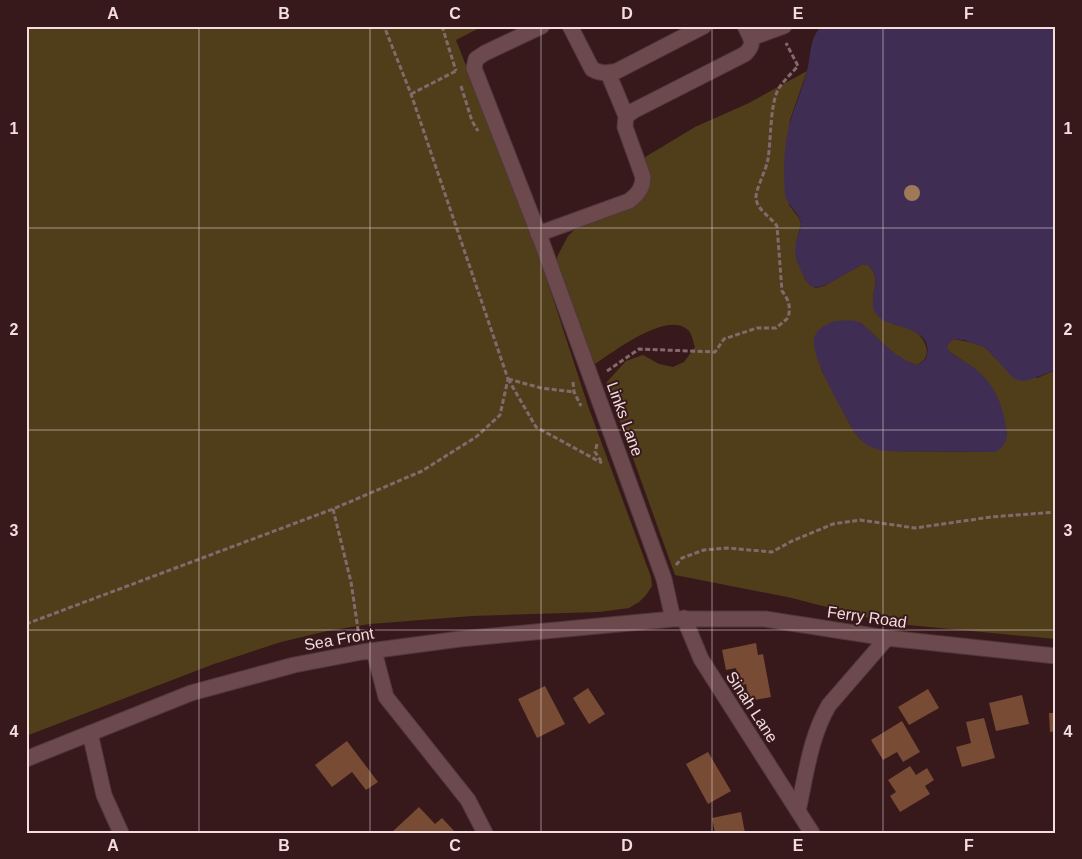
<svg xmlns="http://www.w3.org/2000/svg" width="1082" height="859" font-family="Helvetica,sans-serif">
  <rect width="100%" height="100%" fill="#37191c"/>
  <path fill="#503e1b" d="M26,26H483L456,40L535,243L588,406L651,577L652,586L646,595L639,602L629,608L599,612L472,616L370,624L327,631L281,642L214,664L26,736Z
    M807,71L790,120L785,156L789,205L799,218L801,224L796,243V258L805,279L810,285L816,288L824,286L861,265H868C878,275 876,284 873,297L892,324C900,326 908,327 914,331C927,339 934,359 916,365L904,360L891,351L861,323L843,321L832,322L821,369L853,430L860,439L885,451L995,452L1007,434C1002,405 996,384 971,366C963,360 955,357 948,350V343L954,339L974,343L986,348L995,358L1037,378L1056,370V639L888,623L792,598L675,575L606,383L626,361L643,355L659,364L673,367L684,362L695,347C693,342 692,333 688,330C668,310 613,352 595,364L579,327L558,270L557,257L568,236L578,226L639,203C653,186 647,178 642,159L695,127L749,103Z"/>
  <path fill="#402d53" d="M823,26H1056V370L1029,380L1022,381L1014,379L986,348L964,340L954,339L948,344V350C955,357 962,360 970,365C992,380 1002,401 1006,427C1008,439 1006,446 995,452L885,451C870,449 862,443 853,430C843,411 812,360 814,340C814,332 825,324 832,322C840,320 855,319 862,324C867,327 872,333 876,337C889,349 900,359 916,365C921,363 926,361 927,355C933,324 887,330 877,315C864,299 886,282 868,265H861C851,270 823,290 813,287C805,284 795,259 795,250C795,241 800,233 801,224C801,213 786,206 785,194C783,170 784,142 791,119C796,103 803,87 807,71C811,57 809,35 823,26Z"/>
  <path fill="#774b34" d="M756,643L758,655L763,654L771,697L749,701L746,684L740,686L736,668L726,670L722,650Z
    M545,686L565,724L537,738L518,699Z
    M588,688L605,714L589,724L573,698Z
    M928,689L939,708L909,725L898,707Z
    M1022,695L1029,724L996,731L989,703Z
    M1049,713H1056V731L1050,732Z
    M984,718L995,758L962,767L956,747L971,743L966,722Z
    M902,721L920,752L903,762L897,752L883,760L871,740Z
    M347,741L378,782L366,790L352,772L332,787L315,765Z
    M708,752L731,791L708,804L686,764Z
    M910,766L916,775L927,768L934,780L925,786L930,794L900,812L890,796L896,792L888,780Z
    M419,807L435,824L442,818L456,833H391Z
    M741,812L745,833H715L712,818Z"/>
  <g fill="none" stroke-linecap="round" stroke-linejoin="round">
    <g stroke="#50373b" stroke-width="17">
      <path id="minor" d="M542,26L485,53L476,59L474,68L541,240L664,579L673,619
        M570,26L592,69C601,74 607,73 617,71L704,26
        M751,38L784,26
        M608,73L626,116
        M538,234L629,201C638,194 643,188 643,177L625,127L626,116L635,110L745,54C756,43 751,39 745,26
        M684,618L701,659L812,833
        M374,651L386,697L468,800L485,833
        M90,733L104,795L121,833
        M26,759L191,693L294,665L362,652L460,639L673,619H765L887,638L1056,656
        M798,811C806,775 810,737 829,705L887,638"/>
    </g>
    <path stroke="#84696c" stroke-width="3" stroke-dasharray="5 2.5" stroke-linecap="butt" d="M442,26L456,71
      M461,86L472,121L478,131
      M411,94L456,71
      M607,371L639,349L715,352L724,339L757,328H776L788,318C791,307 789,300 782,291L777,226C771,217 758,211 756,199C755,190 766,171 768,159C771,141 770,105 778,90C782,82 791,74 798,66L786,43
      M508,379L536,427L602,463
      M508,379L541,388L574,392
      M573,382L574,392L581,406
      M597,444L595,452L601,461
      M333,509L351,582L359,636
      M676,565L682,558L704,550L727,548L772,552L792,541L833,524L860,520L915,528L991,517L1056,512
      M26,624L333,509L422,471L476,437L500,415L508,379L411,94L384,26"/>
    <use href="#minor" stroke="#6c494c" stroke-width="15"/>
  </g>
  <circle fill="#9e7b56" cx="912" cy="193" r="8"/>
  <path fill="none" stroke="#f3ddde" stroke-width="1" stroke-opacity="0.55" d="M199,26V833M370,26V833M541,26V833M712,26V833M883,26V833M26,228H1056M26,430H1056M26,630H1056"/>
  <g text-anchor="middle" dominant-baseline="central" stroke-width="4" stroke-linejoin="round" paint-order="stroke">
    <g font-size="16" fill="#f3ddde" stroke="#37191c">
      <text transform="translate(625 419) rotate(70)">Links Lane</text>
      <text transform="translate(867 617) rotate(8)">Ferry Road</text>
      <text transform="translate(339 639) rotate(-10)">Sea Front</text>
      <text transform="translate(752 707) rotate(57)">Sinah Lane</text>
    </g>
  </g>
  <rect width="1082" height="859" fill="none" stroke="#37191c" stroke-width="55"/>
  <rect x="28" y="28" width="1026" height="804" fill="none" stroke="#f3ddde" stroke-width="2"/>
  <g font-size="16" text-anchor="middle" font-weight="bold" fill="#f3ddde">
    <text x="113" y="19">A</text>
    <text x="284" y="19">B</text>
    <text x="455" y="19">C</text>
    <text x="627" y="19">D</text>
    <text x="798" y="19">E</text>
    <text x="969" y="19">F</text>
    <text x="14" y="134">1</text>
    <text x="1068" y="134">1</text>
    <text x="14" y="335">2</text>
    <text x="1068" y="335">2</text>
    <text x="14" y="536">3</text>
    <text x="1068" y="536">3</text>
    <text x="14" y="737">4</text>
    <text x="1068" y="737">4</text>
    <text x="113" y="851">A</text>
    <text x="284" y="851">B</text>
    <text x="455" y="851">C</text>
    <text x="627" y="851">D</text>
    <text x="798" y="851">E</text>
    <text x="969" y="851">F</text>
  </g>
</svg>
